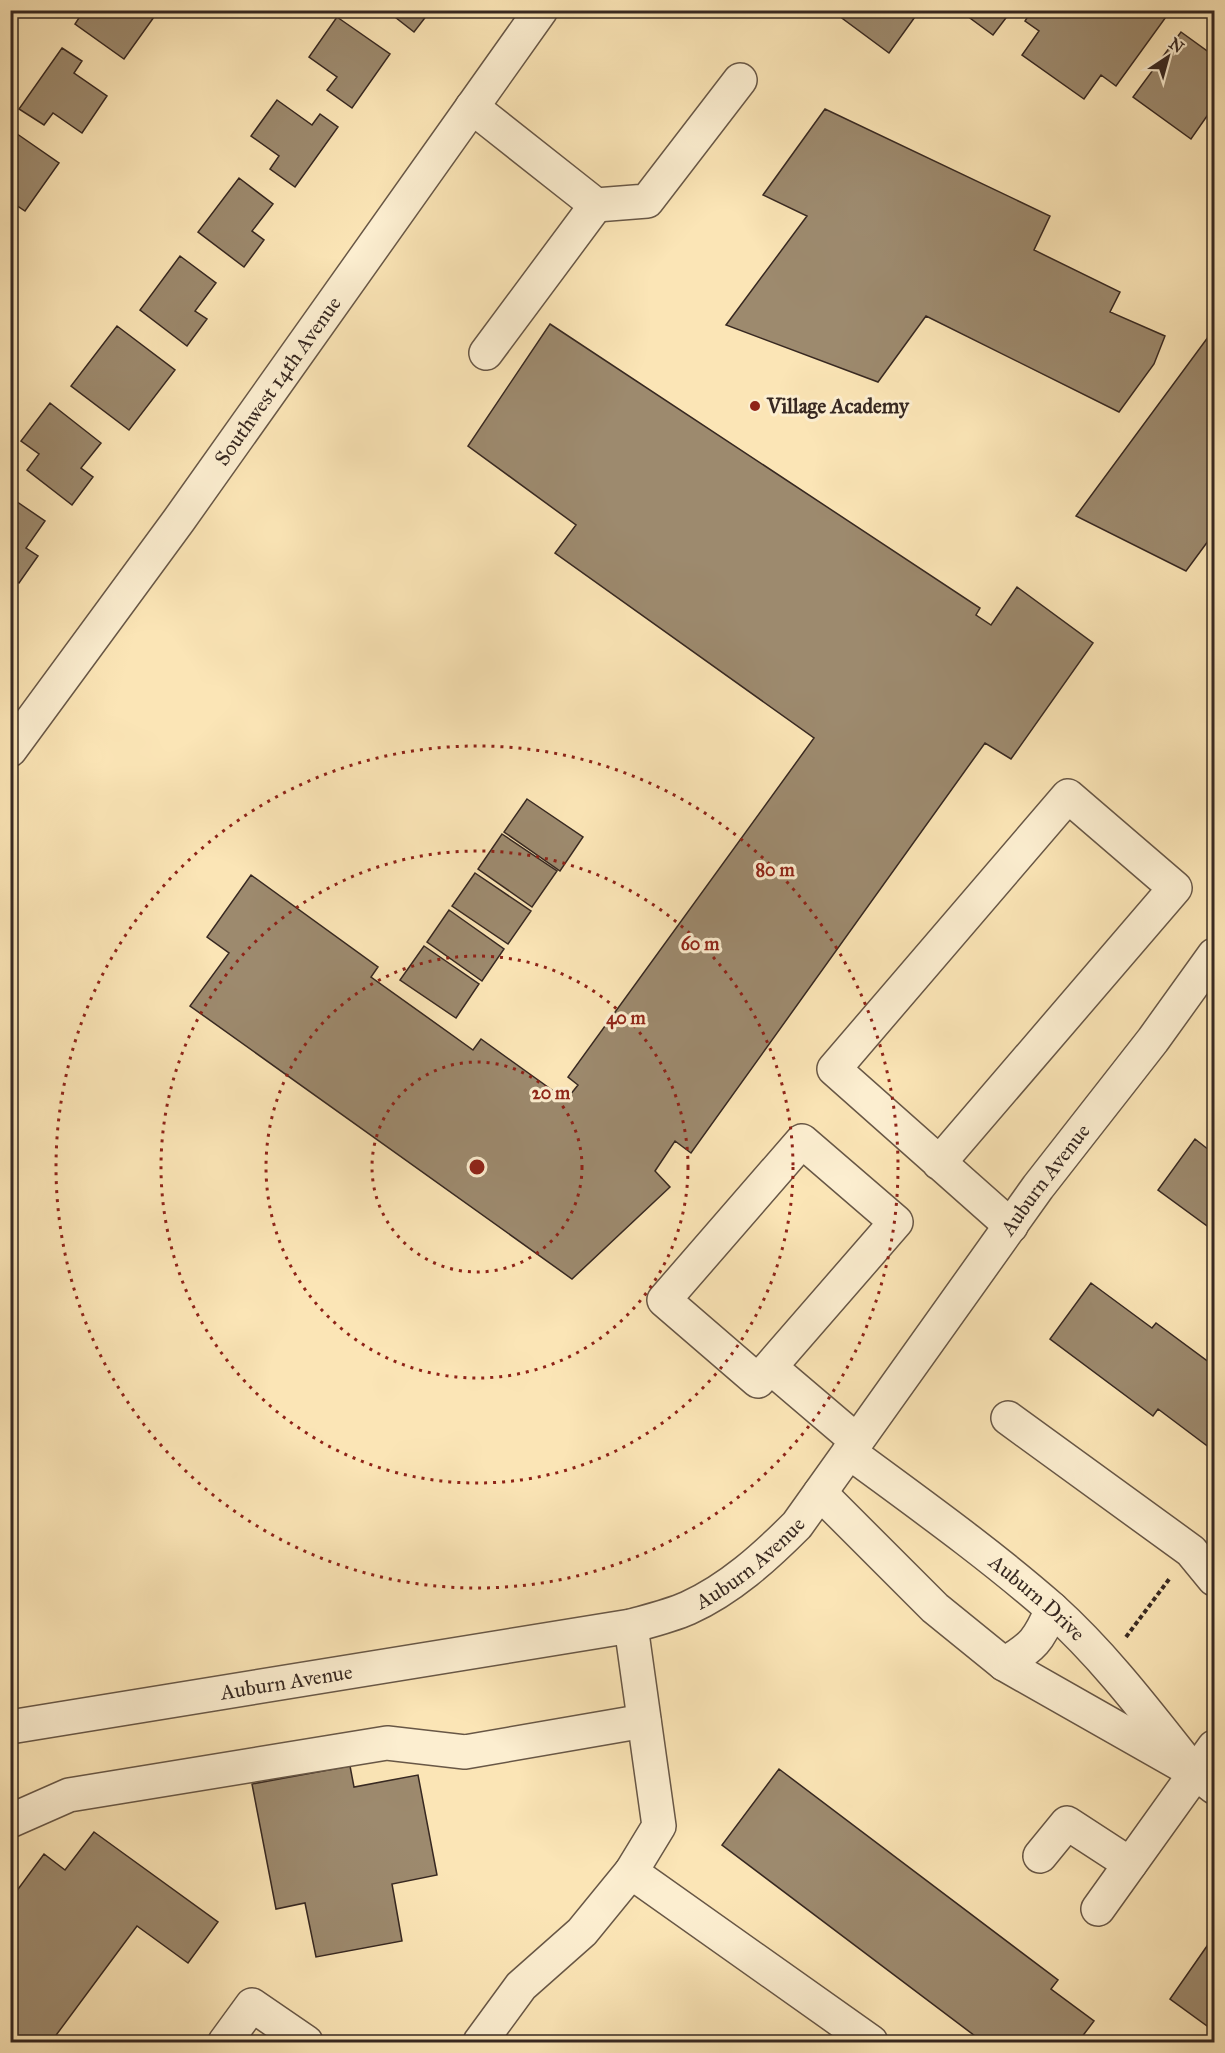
<svg xmlns="http://www.w3.org/2000/svg" width="1225" height="2053" font-family="'IM FELL Great Primer',serif">
  <rect width="100%" height="100%" fill="#fbe5b6"/>
  <filter id="stains"><feTurbulence type="fractalNoise" baseFrequency=".00333" numOctaves="4"/><feColorMatrix values="0 0 0 0 .2 0 0 0 0 .09 0 0 0 0 .02 0 0 0 .5 -.17"/></filter>
  <radialGradient id="worn" r=".72"><stop offset=".6" stop-color="#630" stop-opacity="0"/><stop offset="1" stop-color="#630" stop-opacity=".3"/></radialGradient>
  <path fill="#9d8a6e" stroke="#372821" stroke-width="1.5" d="M84,10H159L124,59L75,24Z
    M386,10H431L414,32Z
    M831,10H920L889,53Z
    M959,10H1012L993,35Z
    M1032,10H1171L1116,86L1101,75L1084,99L1022,55L1039,31L1025,21Z
    M337,17L390,54L352,108L327,90L337,77L309,57Z
    M1181,32L1214,56V106L1191,139L1133,97Z
    M62,48L82,61L74,73L107,96L82,133L53,113L44,125L19,109Z
    M277,100L312,125L320,114L338,127L295,187L270,169L279,156L251,136Z
    M825,109L1050,216L1034,250L1120,292L1110,312L1165,336L1154,364L1119,412L926,316L878,382L726,325L807,216L763,195Z
    M10,129L59,163L25,211L10,201Z
    M239,178L273,204L252,231L264,240L244,267L198,232Z
    M180,256L216,283L195,311L207,319L187,346L140,310Z
    M550,324L980,608L976,615L991,625L1017,587L1093,643L1011,759L985,743L691,1153L675,1141L655,1171L670,1187L572,1279L190,1006L229,953L207,937L251,875L378,967L371,977L473,1050L481,1039L566,1100L578,1085L568,1077L814,738L555,553L576,525L468,446Z
    M117,326L175,370L129,430L71,386Z
    M1214,329V533L1186,571L1076,516Z
    M50,403L101,443L81,468L93,477L72,505L27,470L39,454L21,441Z
    M10,497L45,521L26,548L38,556L19,583L10,577Z
    M527,799L583,837L560,871L504,832Z
    M502,834L557,871L532,907L478,869Z
    M475,873L531,911L508,944L452,906Z
    M449,910L504,949L482,981L427,942Z
    M424,946L479,984L456,1018L400,980Z
    M1195,1139L1214,1154V1231L1158,1190Z
    M1091,1283L1152,1328L1156,1323L1214,1366V1451L1158,1409L1153,1416L1050,1339Z
    M350,1766L354,1787L418,1775L437,1875L392,1884L402,1941L316,1957L305,1903L276,1909L252,1784Z
    M779,1769L1058,1980L1051,1989L1094,2021L1078,2042H983L722,1845Z
    M94,1832L218,1922L188,1963L137,1926L51,2042H22L10,2034V1900L44,1854L65,1870Z
    M1214,1936V2031L1170,1999Z"/>
  <g fill="none" stroke-linecap="round" stroke-linejoin="round">
    <g stroke="#685746" stroke-width="36">
      <g id="minor">
        <path d="M472,107L596,205L647,201L740,80"/>
        <path d="M486,353L596,205"/>
        <path id="s1" d="M10,750L179,520L541,10"/>
        <path d="M939,1163L1175,888L1068,796L834,1069C893,1121 952,1173 1011,1226"/>
        <path d="M770,1367L758,1381L664,1300L802,1141L896,1222L770,1367L857,1441"/>
        <path d="M1008,1418L1191,1551L1214,1579"/>
        <path id="s2" d="M849,1452C918,1503 987,1552 1051,1608C1101,1653 1142,1706 1183,1758"/>
        <path d="M820,1493L935,1608L1004,1664L1196,1773L1214,1787"/>
        <path d="M1004,1664C1033,1647 1039,1640 1052,1609"/>
        <path id="s3" d="M10,1727L631,1626C649,1621 670,1616 688,1608C730,1589 765,1557 797,1525L1038,1187L1153,1040L1214,955"/>
        <path d="M10,1821L69,1795L387,1743L465,1752L644,1721"/>
        <path d="M1040,1856L1067,1823L1130,1864"/>
        <path d="M631,1872L871,2042"/>
        <path d="M1098,1909L1214,1747"/>
        <path d="M225,2042L252,2005L306,2042"/>
        <path d="M480,2042L521,1986L582,1932L631,1872L659,1826L631,1626"/>
      </g>
    </g>
    <path stroke="#372821" stroke-width="4" stroke-dasharray="4.5 3" stroke-linecap="butt" d="M1126,1637L1170,1578"/>
    <use href="#minor" stroke="#fceed0" stroke-width="33"/>
  </g>
  <g fill="none" stroke="#8f2418" stroke-width="3" stroke-dasharray="3 6">
    <circle cx="477" cy="1167" r="105"/>
    <circle cx="477" cy="1167" r="211"/>
    <circle cx="477" cy="1167" r="316"/>
    <circle cx="477" cy="1167" r="421"/>
  </g>
  <circle fill="#8f2418" stroke="#fceed0" stroke-width="2" cx="755" cy="406" r="6"/>
  <g text-anchor="middle" dominant-baseline="central" stroke-width="6" stroke-linejoin="round" paint-order="stroke">
    <g font-size="21" fill="#372821" stroke="#fceed0">
      <text stroke="none"><textPath href="#s1" startOffset="456">Southwest 14th Avenue</textPath></text>
      <text stroke="none"><textPath href="#s3" startOffset="1252">Auburn Avenue</textPath></text>
      <text stroke="none"><textPath href="#s3" startOffset="766">Auburn Avenue</textPath></text>
      <text stroke="none"><textPath href="#s2" startOffset="238">Auburn Drive</textPath></text>
      <text stroke="none"><textPath href="#s3" startOffset="280">Auburn Avenue</textPath></text>
    </g>
    <g font-size="21" font-weight="bold" fill="#372821" stroke="#fceed0" text-anchor="start">
      <text x="767" y="406">Village Academy</text>
    </g>
  </g>
  <circle cx="477" cy="1167" r="9" fill="#8f2418" stroke="#fceed0" stroke-width="3"/>
  <g font-size="18" text-anchor="middle" font-weight="bold" fill="#8f2418" stroke="#fceed0" stroke-width="6" stroke-linejoin="round" paint-order="stroke">
    <text x="775" y="876">80 m</text>
    <text x="700" y="950">60 m</text>
    <text x="626" y="1024">40 m</text>
    <text x="551" y="1099">20 m</text>
  </g>
  <rect width="1225" height="2053" fill="none" stroke="#fbe5b6" stroke-width="36"/>
  <rect x="12" y="12" width="1201" height="2029" fill="none" stroke="#372821" stroke-width="3"/>
  <rect x="18" y="18" width="1189" height="2017" fill="none" stroke="#372821" stroke-width="1.5"/>
  <g transform="translate(1168 57) rotate(36)" stroke="#fceed0" stroke-width="4.5" paint-order="stroke">
  <path d="M0-4.5L10 22L0 15L-10 22Z" fill="#372821"/>
  <text y="-9" font-size="16" font-weight="bold" text-anchor="middle" fill="#372821">N</text>
  </g>
  <rect width="100%" height="100%" filter="url(#stains)"/>
  <rect width="100%" height="100%" fill="url(#worn)"/>
</svg>
